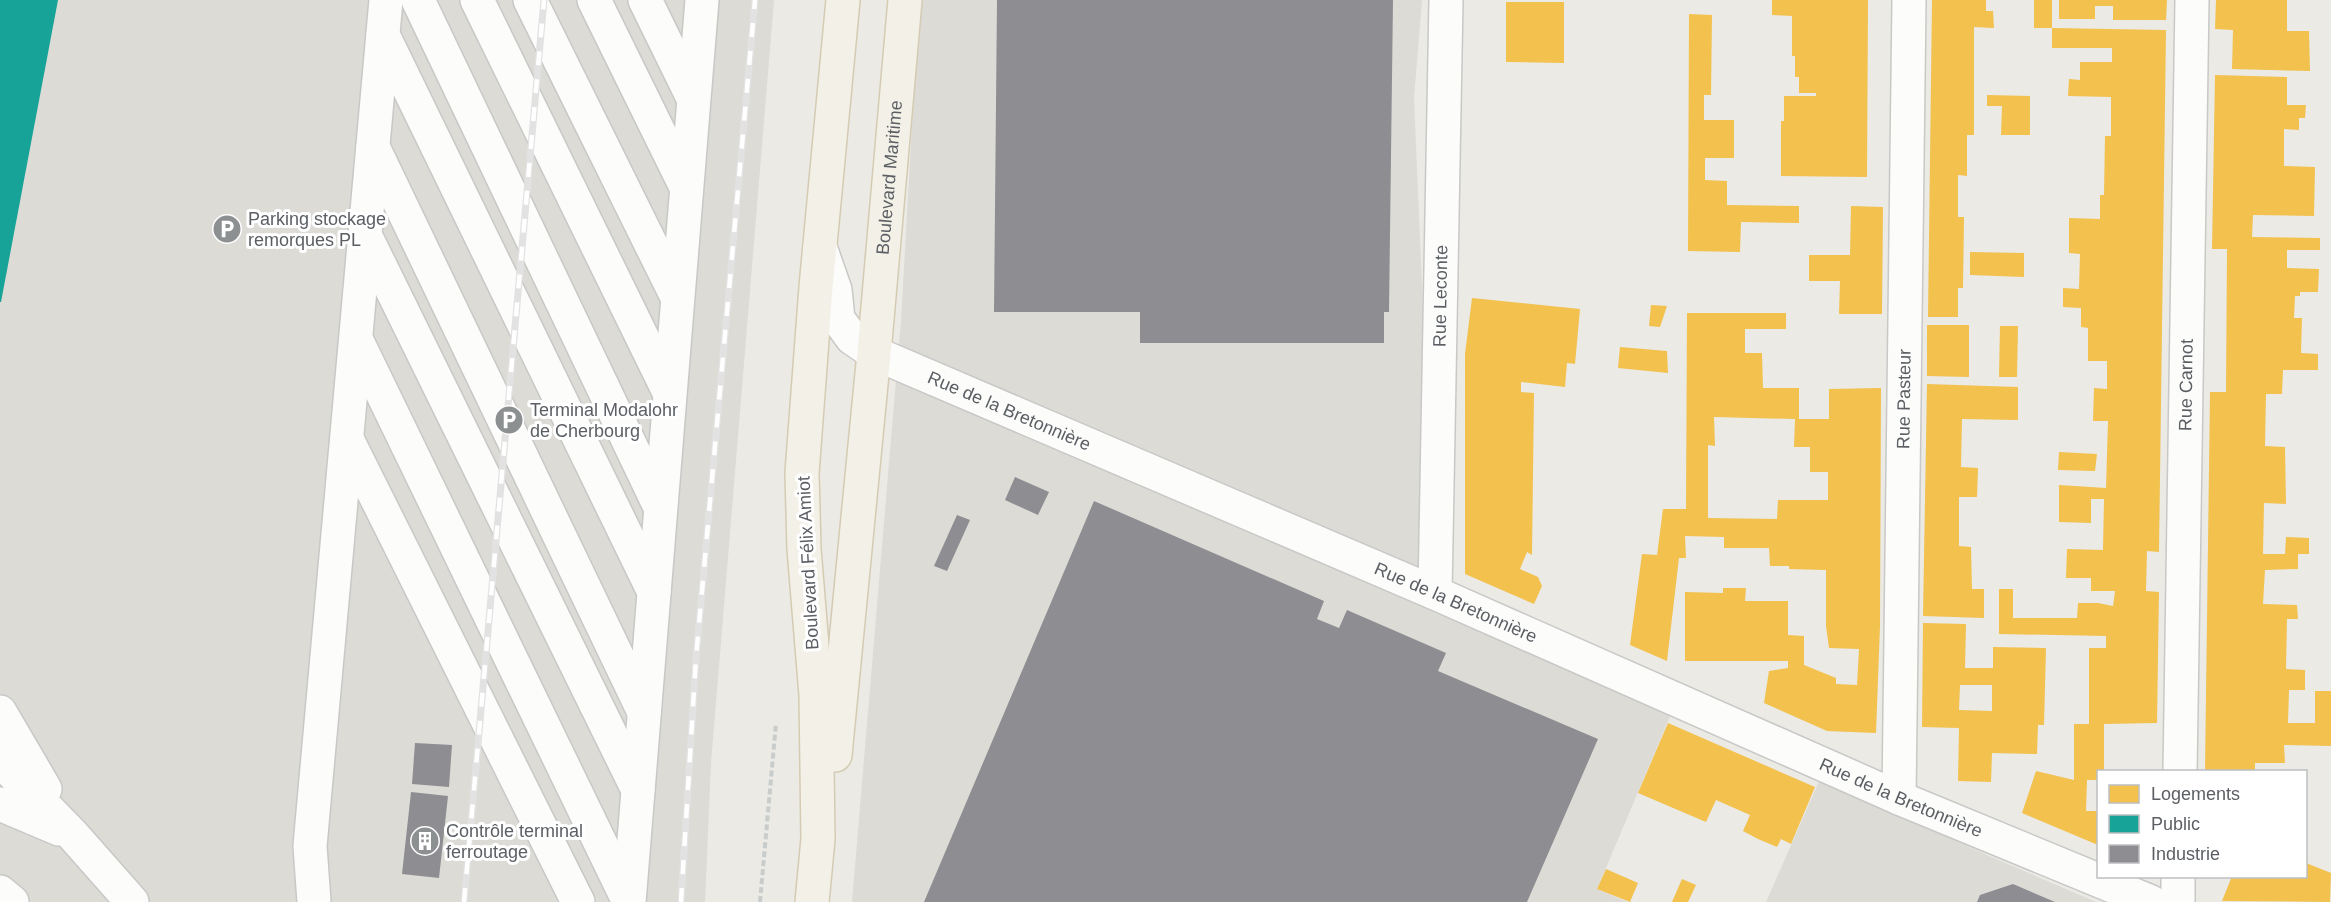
<svg xmlns="http://www.w3.org/2000/svg" width="2331" height="902" font-family="Arial,sans-serif">
  <rect width="100%" height="100%" fill="#ebeae5"/>
  <path fill="#dcdbd6" d="M0,0H774L711,763L705,902H0Z
    M919,0H1422L1414,98L1435,593L1677,700L1597,889L1627,902H852L901,321Z
    M1820,779L1987,855L2096,902H1766Z"/>
  <path fill="#f2c14e" fill-rule="evenodd" d="M1772,0H1868L1867,177L1781,176V121H1784V96H1816V93H1799V77H1795V56H1792V16L1772,15Z
    M1932,0H1986V11H1993L1994,28L1974,27V135H1967V176L1958,175V217H1964L1963,288H1958V317H1928Z
    M2034,0H2052V28L2166,30L2159,552L2147,551L2146,591L2159,592L2157,723L2104,724V771H2098V780H2087L2086,811H2098V845L2022,813L2036,771L2074,780V724H2089V648H2106V636L1999,634V589H2013V618H2077L2078,603H2098L2113,606L2115,591H2091V578H2066L2067,549L2103,550L2104,499H2091V523L2059,522V485L2106,488L2108,421H2093L2094,388L2107,389V361H2088V328L2081,327V308L2063,307V288L2079,289L2080,254L2069,253V218L2100,219V195H2104L2105,136H2111V97L2068,96L2069,79L2080,80V62H2112V48H2052V28H2034Z
    M2059,0H2167L2166,20H2113V6H2095V19H2059Z
    M2216,0H2287V31H2309L2310,71L2232,69L2233,30L2215,29Z
    M1506,2H1564V63L1506,62Z
    M1689,14L1712,15L1711,95H1704V120H1734V158H1705V180L1727,181V205L1799,206V223L1741,222L1740,252L1688,251Z
    M2215,75L2287,77V105H2306L2305,118H2299V130L2284,129V166L2315,167L2314,216L2253,215L2252,237L2320,238V250H2287V268L2319,269L2318,292H2300V296H2295L2294,318H2302L2301,353L2318,354V370H2283L2282,394H2266L2265,446L2285,447L2286,504L2264,503L2263,554H2285L2286,537L2309,538V554H2298V569L2265,570L2263,604L2297,605L2298,619H2287L2286,669L2305,670V690H2289L2288,723H2315V691H2331V746L2284,745L2285,763H2255V771H2205L2210,392H2226L2227,249H2212Z
    M1987,95L2030,96V135H2001L2002,106H1987Z
    M1851,206L1883,207L1882,314H1839L1840,281H1809V255H1850Z
    M1970,252L2024,253V277L1970,275Z
    M1472,298L1580,309L1575,364L1567,363L1565,387L1521,382V392L1534,393L1532,555L1527,552L1520,569L1538,577L1542,586L1534,604L1465,574V354Z
    M1651,305L1667,306L1660,327L1649,326Z
    M1687,313H1786V329H1745V353H1762L1763,388H1799V419H1829V389L1881,388L1880,626L1876,733L1827,731L1764,703L1769,671L1788,668V661H1685V592L1723,593V588H1746L1745,601H1788V635L1804,636V665L1836,678V684L1857,685L1859,649L1829,648L1826,626V570L1789,569V566H1770L1769,548H1724V537L1685,536L1686,558H1679L1667,661L1630,645L1642,554L1657,555L1663,509H1686ZM1714,417L1795,419L1794,447H1810V472H1828V500H1778L1777,519L1708,518V445L1715,446Z
    M1927,325H1969V377L1927,376Z
    M2000,326H2018L2017,377H1999Z
    M1620,347L1667,351L1668,373L1618,368Z
    M1927,384L2018,387V420L1962,419L1961,467L1978,468L1977,497H1959V546L1971,547L1972,589H1984V618L1923,616Z
    M2059,452L2097,454L2095,471L2058,470Z
    M1923,623L1966,624L1965,668H1993V647L2046,648L2044,725H2038L2037,754L1992,753L1991,782L1958,781L1959,728L1922,727ZM1960,685H1992V711L1959,710Z
    M1668,723L1815,787L1791,844L1781,839L1777,847L1758,839L1743,831L1750,815L1716,800L1706,822L1638,793Z
    M2306,863L2331,873L2330,902L2222,901L2232,876H2306Z
    M1606,869L1638,883L1630,902L1597,889Z
    M1682,879L1696,885L1688,902H1672Z"/>
  <path fill="#17a398" d="M0,0H58L1,302H0Z"/>
  <path fill="#8d8d92" d="M997,0H1393L1389,312H1384V343H1140V312H994Z
    M1015,477L1049,492L1038,515L1005,500Z
    M1094,501L1324,601L1317,619L1339,628L1347,610L1446,653L1438,671L1598,739L1527,902H924Z
    M957,515L970,520L947,571L934,566Z
    M415,743L452,745L449,787L412,784Z
    M411,792L448,796L439,878L402,874Z
    M2013,884L2055,902H1977L1980,895Z"/>
  <g fill="none" stroke-linecap="round" stroke-linejoin="round">
    <g stroke="#c8c8c7" stroke-width="36">
      <g id="minor">
        <path d="M418,0L660,507"/>
        <path d="M477,0L669,392"/>
        <path d="M530,0L677,297"/>
        <path d="M594,0L686,187"/>
        <path d="M645,0L693,98"/>
        <path d="M383,35L654,592"/>
        <path d="M373,147L644,712"/>
        <path d="M365,235L638,790"/>
        <path id="s1" d="M820,247L835,290L838,319L852,338L874,353L1435,593L1899,798L2151,902"/>
        <path d="M356,339L628,900"/>
        <path d="M347,439L578,902"/>
        <path id="s2" d="M1435,593L1446,0"/>
        <path d="M0,712L45,789"/>
        <path d="M0,760L72,834L132,902"/>
        <path id="s3" d="M2180,772L2192,0"/>
        <path id="s4" d="M1899,798L1909,0"/>
        <path d="M0,804L59,829"/>
        <path d="M0,892L12,902"/>
        <path d="M314,902L310,846L386,0"/>
        <path d="M629,902L702,0"/>
        <path d="M2178,902V876"/>
      </g>
    </g>
    <g stroke="#d4cbb2" stroke-width="36">
      <g id="major">
        <path id="s5" d="M835,755L874,353L905,0"/>
        <path d="M812,902L818,839L816,695L804,549L802,473L816,287L843,0"/>
      </g>
    </g>
    <path stroke="#c8ccca" stroke-width="4" stroke-dasharray="6 3" stroke-linecap="butt" d="M760,902L776,723"/>
    <use href="#minor" stroke="#fcfcfb" stroke-width="33"/>
    <use href="#major" stroke="#f2f0e7" stroke-width="33"/>
    <g stroke="#e2e2e2" stroke-width="7">
      <path id="rail" d="M464,902L544,0
        M681,902L696,658L755,0"/>
    </g>
    <use href="#rail" stroke="#fff" stroke-width="4.5" stroke-dasharray="14" stroke-linecap="butt"/>
  </g>
  <defs>
    <g id="parking-disc" transform="scale(1.5)"><circle r="9.5" fill="#8d9091" stroke="#fff"/><path d="M-3.5-5.5H1a3.5 3.5 0 0 1 0 7H-1V5.5H-3.5ZM-1-3.4V-.6H.8a1.4 1.4 0 0 0 0-2.8Z" fill="#fff"/></g>
    <g id="building-disc" transform="scale(1.5)"><circle r="9.5" fill="#8d9091" stroke="#fff"/><path d="M-4-6H4V6H1V3H-1V6H-4ZM-2.5-4.3h1.7v1.8h-1.7ZM.8-4.3h1.7v1.8H.8ZM-2.5-1h1.7V.8h-1.7ZM.8-1h1.7V.8H.8Z" fill="#fff"/></g>
  </defs>
  <g fill-rule="evenodd">
    <use href="#parking-disc" x="227" y="229"/>
    <use href="#parking-disc" x="509" y="420"/>
    <use href="#building-disc" x="425" y="841"/>
  </g>
  <g text-anchor="middle" dominant-baseline="central" stroke-width="6" stroke-linejoin="round" paint-order="stroke">
    <g font-size="18" fill="#5b5f64" stroke="#fff">
      <text stroke="none"><textPath href="#s5" startOffset="580">Boulevard Maritime</textPath></text>
      <text stroke="none"><textPath href="#s2" startOffset="297">Rue Leconte</textPath></text>
      <text stroke="none"><textPath href="#s3" startOffset="387">Rue Carnot</textPath></text>
      <text stroke="none"><textPath href="#s4" startOffset="399">Rue Pasteur</textPath></text>
      <text stroke="none"><textPath href="#s1" startOffset="272">Rue de la Bretonnière</textPath></text>
      <text transform="translate(808 563) rotate(-93)">Boulevard Félix Amiot</text>
      <text stroke="none"><textPath href="#s1" startOffset="758">Rue de la Bretonnière</textPath></text>
      <text stroke="none"><textPath href="#s1" startOffset="1244">Rue de la Bretonnière</textPath></text>
    </g>
    <g font-size="18" fill="#5b5f64" stroke="#fff" text-anchor="start">
      <text x="248" y="219">Parking stockage<tspan x="248" dy="21">remorques PL</tspan></text>
      <text x="530" y="410">Terminal Modalohr<tspan x="530" dy="21">de Cherbourg</tspan></text>
      <text x="446" y="831">Contrôle terminal<tspan x="446" dy="21">ferroutage</tspan></text>
    </g>
  </g>
  <rect x="2097" y="770" width="210" height="108" fill="#ffffff" stroke="#bdbfc1" stroke-width="1.5"/>
  <rect x="2109" y="785" width="30" height="18" fill="#f2c14e" stroke="#bdbfc1" stroke-width="1.5"/>
  <text x="2151" y="800" font-size="18" fill="#5b5f64">Logements</text>
  <rect x="2109" y="815" width="30" height="18" fill="#17a398" stroke="#bdbfc1" stroke-width="1.5"/>
  <text x="2151" y="830" font-size="18" fill="#5b5f64">Public</text>
  <rect x="2109" y="845" width="30" height="18" fill="#8d8d92" stroke="#bdbfc1" stroke-width="1.5"/>
  <text x="2151" y="860" font-size="18" fill="#5b5f64">Industrie</text>
</svg>
